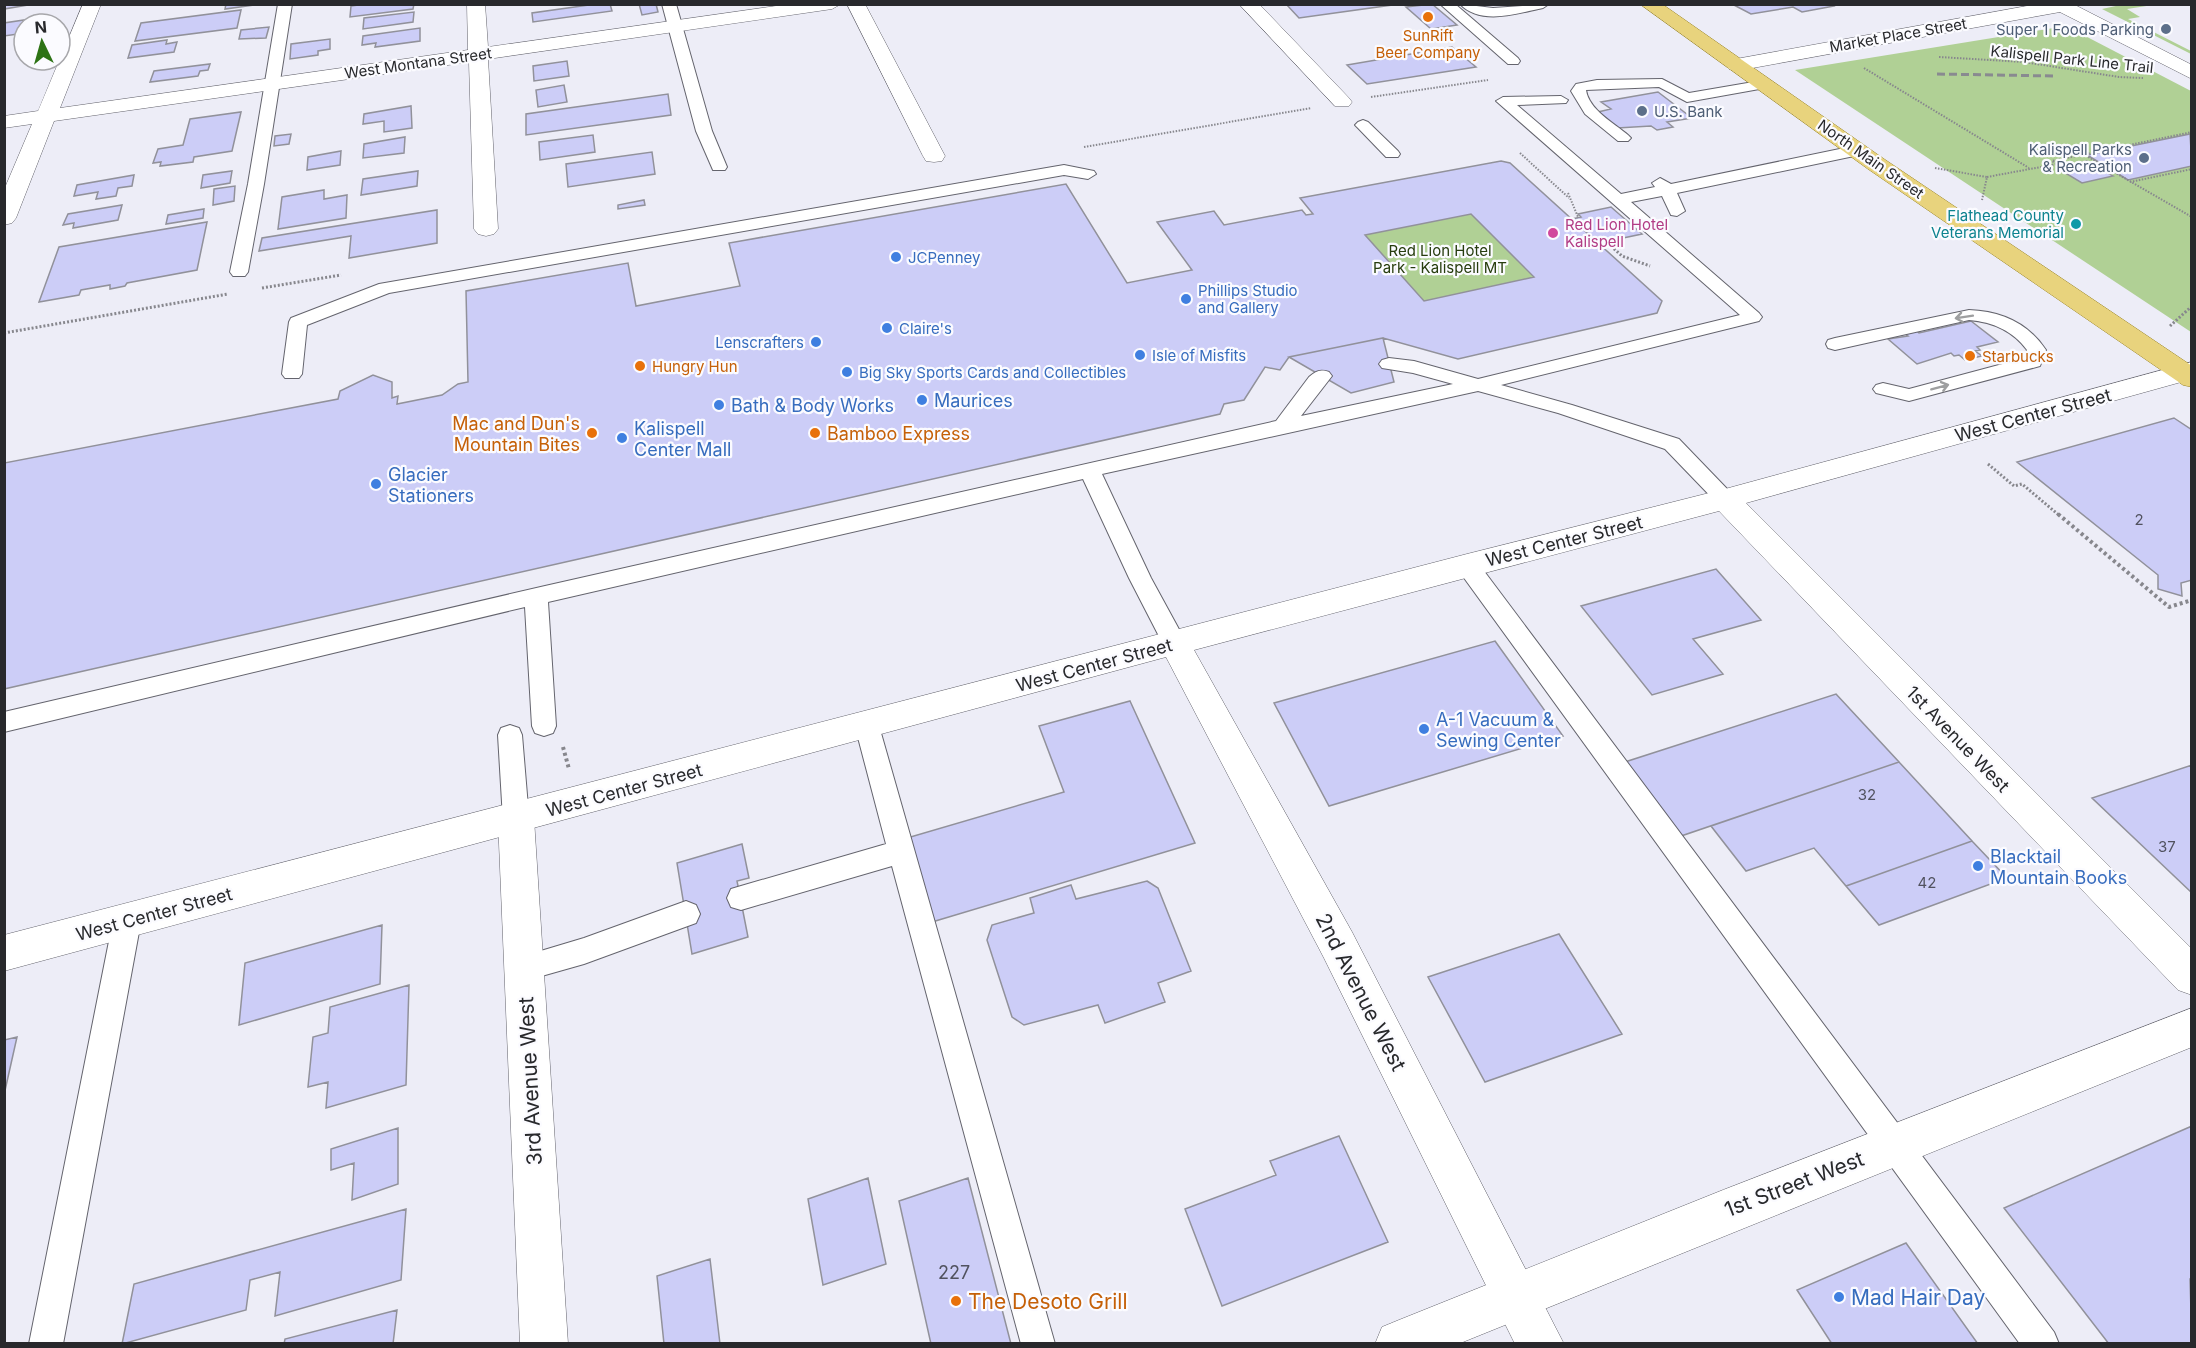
<svg xmlns="http://www.w3.org/2000/svg" width="2196" height="1348" font-family="Inter,sans-serif">
  <rect width="100%" height="100%" fill="#ededf7"/>
  <path fill="#b0d095" d="M2125,4L2153,5L2127,9L2140,17L2128,19L2191,51V54L2102,9Z
    M2066,26L2191,91V332L1795,70Z
    M1471,214L1534,277L1424,301L1365,235Z"/>
  <path fill="#cccdf7" stroke="#91919a" stroke-width="1.5" fill-rule="evenodd" d="M4,4H34L4,9Z
    M226,4H262L225,9Z
    M366,4H414L413,9L350,17L351,6Z
    M596,4H610L612,11L533,22L532,13Z
    M639,4H656L658,12L642,15Z
    M1286,4H1392V5L1299,18Z
    M1432,4L1457,25L1431,29L1406,7Z
    M1732,4H1832L1834,6L1802,12L1793,7L1751,14Z
    M241,10L237,28L135,41L141,23Z
    M414,12L413,22L363,29L364,18Z
    M24,20L18,34L4,36V23Z
    M269,27L266,38L239,39L241,30Z
    M420,28V41L375,47L376,43L362,45L363,36Z
    M330,39V49L318,51V55L290,59L291,44Z
    M167,40L166,44L177,42L174,52L128,58L132,45Z
    M1452,47L1476,67L1367,84L1347,65Z
    M567,61L569,76L534,81L533,66Z
    M210,64L208,70L200,71L198,76L150,82L154,71Z
    M564,85L567,102L538,107L536,90Z
    M1658,92L1692,118L1667,122L1673,127L1657,130L1651,126L1617,128L1598,112L1611,109L1601,102Z
    M668,94L671,115L526,135V114Z
    M411,106L412,128L384,132V121L363,124L364,114Z
    M241,112L232,151L194,157L193,162L160,166L161,162L153,163L158,149L183,145L190,119Z
    M291,134L289,144L274,146L275,136Z
    M2190,134L2192,166L2128,180L2087,155Z
    M593,135L595,152L540,160L539,142Z
    M405,137L404,153L363,158L364,144Z
    M341,151L340,165L307,170L308,157Z
    M652,152L655,174L568,187L566,164Z
    M1501,161L1510,163L1662,301L1657,313L1458,359L1383,338L1289,357L1280,370L1265,367L1244,400L1224,404L1220,414L4,689V463L338,399L340,391L373,375L392,382V398L398,396L397,404L442,395L458,384L468,382L466,291L628,263L636,306L740,286L729,243L1066,184L1127,283L1192,270L1157,222L1214,211L1224,225L1302,210L1306,215L1313,214L1300,198ZM1471,214L1534,277L1424,301L1365,235Z
    M2087,161L2113,176L2082,183L2057,168Z
    M232,171L230,183L201,188L203,175Z
    M418,171L417,186L361,195L363,179Z
    M134,175L132,186L118,188L116,196L96,199L98,192L74,196L77,185Z
    M235,186L234,201L213,205L214,189Z
    M324,190V199L347,195L346,218L278,229L282,197Z
    M644,200L645,205L618,209V205Z
    M122,205L118,220L73,228L74,223L63,225L68,214Z
    M1611,207L1642,234L1609,241L1605,238L1595,240L1572,219L1581,217L1578,214Z
    M204,209L203,218L166,224L168,215Z
    M437,210V243L349,258L351,236L259,251L262,238Z
    M207,222L197,270L127,283L125,286L110,289V285L81,290L79,295L39,302L59,247Z
    M1971,321L1998,342L1977,347L1980,350L1975,351L1982,356L1965,360L1959,355L1954,356L1951,353L1917,364L1888,339L1908,336L1903,332L1916,330L1919,333Z
    M1383,338L1394,382L1351,393L1289,357Z
    M2174,418L2192,430V580L2181,583L2182,596L2158,589V575L2017,462Z
    M1716,569L1761,620L1693,639L1723,674L1652,695L1581,606Z
    M1495,641L1563,736L1329,806L1274,703Z
    M1836,694L1899,762L1681,836L1625,762Z
    M1130,701L1195,843L932,922L907,838L1064,792L1039,726Z
    M1899,762L1972,841L1846,886L1814,848L1746,871L1711,826Z
    M2192,765V893L2092,798Z
    M1972,841L2007,878L1879,925L1846,886Z
    M742,844L749,878L737,881L748,937L692,954L677,863Z
    M1147,881L1158,888L1191,971L1158,983L1165,1002L1105,1023L1098,1005L1024,1025L1012,1017L987,940L992,925L1034,913L1030,898L1071,885L1076,899Z
    M382,925L380,984L239,1025L245,963Z
    M1559,934L1622,1034L1485,1082L1428,977Z
    M409,985L406,1085L326,1108L328,1082L308,1087L313,1037L328,1033L330,1007Z
    M17,1037L4,1095V1040Z
    M2192,1126V1279H2190L2192,1344H2109L2004,1208Z
    M398,1128V1184L352,1200L354,1163L331,1170V1149Z
    M1339,1136L1388,1242L1222,1306L1185,1209L1276,1175L1270,1161Z
    M868,1178L886,1264L823,1285L808,1199Z
    M968,1178L1011,1344H931L899,1201Z
    M406,1209L401,1280L275,1316L280,1272L250,1280L246,1310L122,1344L134,1284Z
    M1906,1243L1978,1344H1832L1797,1290Z
    M710,1259L720,1344H664L657,1276Z
    M397,1310L393,1344H284L285,1339Z"/>
  <g fill="none" stroke-linecap="round" stroke-linejoin="round">
    <g stroke="#64646d" stroke-width="2">
      <path id="lane" d="M278,4H292L264,184L248,272L245,276H233L230,272L248,184Z
        M662,4H676L712,131L727,167L725,170H713L696,131Z
        M1440,4H1455L1518,58L1520,61L1518,64H1508Z
        M1460,4L1493,8L1549,4L1543,8C1518,13 1481,26 1460,4Z
        M1662,79L1689,93L1765,80L1772,84L1765,88L1687,102L1659,87L1586,90C1589,110 1614,123 1628,135L1631,138L1628,141H1618L1585,114L1571,91L1576,84L1597,80Z
        M1561,96L1568,100L1566,103L1517,105L1621,194L1655,187L1652,183L1660,178L1671,184L1859,145L1867,150L1859,155L1677,193L1685,211L1677,216L1671,215L1662,196L1631,202L1759,313L1762,317L1759,321L1501,385L1572,405L1679,439L1732,494L1736,499L1732,504L1725,506L1718,504L1665,449L1558,413L1478,391L1102,474L1151,578L1187,644L1183,650L1175,653L1167,650L1163,644L1129,578L1083,479L548,602L556,726L553,733L544,736L535,733L532,726L525,607L4,732V712L545,586L1276,421L1309,377C1316,371 1320,369 1329,372L1332,376L1301,416L1453,384L1413,373L1382,368L1379,364L1382,360L1389,358L1414,361L1478,379L1740,315L1496,101L1503,97Z
        M1363,120L1368,122L1398,151L1400,154L1398,157H1386L1358,128L1355,125L1358,122Z
        M1064,165L1094,171L1096,174L1088,179L1064,175L389,293L307,325L302,374L299,378H285L282,374L289,322L291,318L379,284Z
        M1969,310C2001,311 2028,323 2046,350L2040,366L1909,401L1876,393L1873,389L1876,385L1883,383L1909,389L2025,358L2027,350C2013,331 1993,322 1969,320L1835,350L1828,348L1826,344L1828,340L1835,338Z
        M1467,557L1475,559L2054,1332L2059,1344H2020L1459,571L1456,565L1459,559Z
        M867,716L876,719L879,726L1055,1344H1021L892,866L741,910L731,907L727,898L731,889L741,886L886,844L855,726L858,719Z
        M510,725L519,728L522,735L529,819L525,827L516,830L507,827L503,819L498,735L501,728Z
        M686,901L696,905L700,914L696,923L584,964L524,981L514,977L510,968L514,959L584,938Z
        M127,908L137,912L141,921L63,1344H29L113,921L117,912Z"/>
    </g>
    <g stroke="#64646d" stroke-width="1">
      <path id="street" d="M83,4H101L60,108L468,50L467,4H485L488,47L790,4H841L832,9L488,59L498,229L494,234L486,236L478,234L474,229L469,62L54,121L16,218L12,223L4,225V190L32,124L4,128V116L38,111Z
        M847,4H865L945,156L942,161L934,162L926,161L923,156Z
        M1239,4H1259L1349,98L1352,102L1349,106H1335Z
        M2038,4L2069,6L2066,10L2060,12L1736,71L1729,69L1726,65L1729,61L1736,59Z
        M516,804L529,808L534,819L568,1344H520L498,819L503,808Z
        M2192,1008V1047L1458,1344H1375L1382,1327L1399,1320L1723,1190Z"/>
    </g>
    <g stroke="#64646d" stroke-width="1">
      <path id="secondary" d="M2049,4H2073L2192,65V79L2052,8Z
        M2192,362V379L1746,503L2192,949V995L2178,990L1719,511L1194,650L1352,932L1564,1344H1515L1324,958L1166,657L4,971V935L1467,554L1725,489Z"/>
    </g>
    <g stroke="#9a8528" stroke-width="1">
      <path id="primary" d="M1640,4H1662L1884,159L2192,366V387L2183,385L1868,169Z"/>
    </g>
    <path stroke="#87878d" stroke-width="2" stroke-dasharray="1.5 1.5" stroke-linecap="butt" d="M1939,57L2024,62L2119,77L2143,78
      M1864,68L2029,168
      M1371,97L1488,80
      M1084,147L1311,108
      M1520,153L1569,198
      M2083,154L2192,217
      M1935,168L1987,177L1982,200
      M1987,177L2057,164L2052,161L2192,132
      M2130,182L2192,169
      M1568,193L1578,217"/>
    <path stroke="#87878d" stroke-width="3" stroke-dasharray="2 2" stroke-linecap="butt" d="M1602,238L1622,256L1650,266
      M262,288L341,275
      M2170,326L2192,306
      M4,333L228,294
      M1988,464L2014,486L2022,484L2060,516"/>
    <path stroke="#87878d" stroke-width="4" stroke-dasharray="3 3" stroke-linecap="butt" d="M2058,514L2169,607L2192,600
      M563,747L569,769"/>
    <use href="#lane" fill="#fff" fill-rule="evenodd"/>
    <use href="#street" fill="#fff" fill-rule="evenodd"/>
    <use href="#secondary" fill="#fff" fill-rule="evenodd"/>
    <use href="#primary" fill="#e8d37d" fill-rule="evenodd"/>
    <path stroke="#898a90" stroke-width="3" stroke-dasharray="8 4" stroke-linecap="butt" d="M1937,74L2055,76"/>
  </g>
  <defs><path id="oneway-shaft" d="M-6 0H5M1.5-3L5.5 0L1.5 3" fill="none" stroke-width="1.6" stroke-linecap="round" stroke-linejoin="round" transform="scale(1.5)"/></defs>
  <g stroke="#9e9fa0">
    <use href="#oneway-shaft" transform="translate(1964 317) rotate(171)"/>
    <use href="#oneway-shaft" transform="translate(1940 387) rotate(-15)"/>
  </g>
  <g fill="#e8710a" stroke="#fbfbff" stroke-width="2">
    <circle cx="1428" cy="17" r="6"/>
    <circle cx="1970" cy="356" r="6"/>
    <circle cx="640" cy="366" r="6"/>
    <circle cx="592" cy="433" r="6"/>
    <circle cx="815" cy="433" r="6"/>
    <circle cx="956" cy="1301" r="6"/>
  </g>
  <g fill="#5c6f8a" stroke="#fbfbff" stroke-width="2">
    <circle cx="2166" cy="29" r="6"/>
    <circle cx="1642" cy="111" r="6"/>
    <circle cx="2144" cy="158" r="6"/>
  </g>
  <circle fill="#0f9aa8" stroke="#fbfbff" stroke-width="2" cx="2076" cy="224" r="6"/>
  <circle fill="#d1479c" stroke="#fbfbff" stroke-width="2" cx="1553" cy="233" r="6"/>
  <g fill="#3f7fe0" stroke="#fbfbff" stroke-width="2">
    <circle cx="896" cy="257" r="6"/>
    <circle cx="1186" cy="299" r="6"/>
    <circle cx="887" cy="328" r="6"/>
    <circle cx="816" cy="342" r="6"/>
    <circle cx="1140" cy="355" r="6"/>
    <circle cx="847" cy="372" r="6"/>
    <circle cx="922" cy="400" r="6"/>
    <circle cx="719" cy="405" r="6"/>
    <circle cx="622" cy="438" r="6"/>
    <circle cx="376" cy="484" r="6"/>
    <circle cx="1424" cy="729" r="6"/>
    <circle cx="1978" cy="866" r="6"/>
    <circle cx="1839" cy="1297" r="6"/>
  </g>
  <g text-anchor="middle" dominant-baseline="central" stroke-width="4.5" stroke-linejoin="round" paint-order="stroke">
    <g font-size="15" fill="#4e5e75" stroke="#fbfbff" text-anchor="end">
      <text x="2154" y="29">Super 1 Foods Parking</text>
      <text x="1654" y="111" text-anchor="start">U.S. Bank</text>
      <text x="2132" y="149">Kalispell Parks<tspan x="2132" dy="17">&amp; Recreation</tspan></text>
    </g>
    <g font-size="15" fill="#c56008" stroke="#fbfbff" text-anchor="start">
      <text x="1428" y="35" text-anchor="middle">SunRift<tspan x="1428" dy="17">Beer Company</tspan></text>
      <text x="1982" y="356">Starbucks</text>
      <text x="652" y="366">Hungry Hun</text>
    </g>
    <g font-size="15" fill="#28292c" stroke="#fbfbff">
      <text transform="translate(1898 35) rotate(-10)">Market Place Street</text>
      <text transform="translate(2072 59) rotate(6)">Kalispell Park Line Trail</text>
      <text transform="translate(418 63) rotate(-8)">West Montana Street</text>
      <text transform="translate(1871 159) rotate(35)">North Main Street</text>
    </g>
    <g font-size="15" fill="#0d838f" stroke="#fbfbff" text-anchor="end">
      <text x="2064" y="215">Flathead County<tspan x="2064" dy="17">Veterans Memorial</tspan></text>
    </g>
    <g font-size="15" fill="#b23c85" stroke="#fbfbff" text-anchor="start">
      <text x="1565" y="224">Red Lion Hotel<tspan x="1565" dy="17">Kalispell</tspan></text>
    </g>
    <g font-size="15" fill="#273d0e" stroke="#fbfbff">
      <text x="1440" y="250">Red Lion Hotel<tspan x="1440" dy="17">Park - Kalispell MT</tspan></text>
    </g>
    <g font-size="15" fill="#366cbe" stroke="#fbfbff" text-anchor="start">
      <text x="908" y="257">JCPenney</text>
      <text x="1198" y="290">Phillips Studio<tspan x="1198" dy="17">and Gallery</tspan></text>
      <text x="899" y="328">Claire's</text>
      <text x="804" y="342" text-anchor="end">Lenscrafters</text>
      <text x="1152" y="355">Isle of Misfits</text>
      <text x="859" y="372">Big Sky Sports Cards and Collectibles</text>
    </g>
    <g font-size="15" fill="#51525f">
      <text x="2139" y="519">2</text>
      <text x="1867" y="794">32</text>
      <text x="2167" y="846">37</text>
      <text x="1927" y="882">42</text>
    </g>
    <g font-size="18" fill="#366cbe" stroke="#fbfbff" text-anchor="start">
      <text x="934" y="400">Maurices</text>
      <text x="731" y="405">Bath &amp; Body Works</text>
      <text x="634" y="428">Kalispell<tspan x="634" dy="21">Center Mall</tspan></text>
      <text x="388" y="474">Glacier<tspan x="388" dy="21">Stationers</tspan></text>
      <text x="1436" y="719">A-1 Vacuum &amp;<tspan x="1436" dy="21">Sewing Center</tspan></text>
      <text x="1990" y="856">Blacktail<tspan x="1990" dy="21">Mountain Books</tspan></text>
    </g>
    <g font-size="18" fill="#28292c" stroke="#fbfbff">
      <text transform="translate(2033 415) rotate(-15)">West Center Street</text>
      <text transform="translate(1564 541) rotate(-14)">West Center Street</text>
      <text transform="translate(1094 665) rotate(-15)">West Center Street</text>
      <text transform="translate(1958 739) rotate(46)">1st Avenue West</text>
      <text transform="translate(624 790) rotate(-15)">West Center Street</text>
      <text transform="translate(154 914) rotate(-15)">West Center Street</text>
    </g>
    <g font-size="18" fill="#c56008" stroke="#fbfbff" text-anchor="end">
      <text x="580" y="423">Mac and Dun's<tspan x="580" dy="21">Mountain Bites</tspan></text>
      <text x="827" y="433" text-anchor="start">Bamboo Express</text>
    </g>
    <g font-size="18" fill="#51525f">
      <text x="954" y="1272">227</text>
    </g>
    <g font-size="21" fill="#28292c" stroke="#fbfbff">
      <text transform="translate(1361 992) rotate(63)">2nd Avenue West</text>
      <text transform="translate(530 1081) rotate(-93)">3rd Avenue West</text>
      <text transform="translate(1794 1184) rotate(-21)">1st Street West</text>
    </g>
    <g font-size="21" fill="#366cbe" stroke="#fbfbff" text-anchor="start">
      <text x="1851" y="1297">Mad Hair Day</text>
    </g>
    <g font-size="21" fill="#c56008" stroke="#fbfbff" text-anchor="start">
      <text x="968" y="1301">The Desoto Grill</text>
    </g>
  </g>
  <rect width="2196" height="1348" fill="none" stroke="#28292c" stroke-width="12"/>
  <g transform="translate(42 42) rotate(355)"><circle r="28" fill="#fbfbff" stroke="#a7a7ab" stroke-width="1.5"/>
  <path d="M0-4.5L10 22L0 15L-10 22Z" fill="#2d7315"/>
  <text y="-9" font-size="16" font-weight="bold" text-anchor="middle" fill="#28292c">N</text>
  </g>
</svg>
